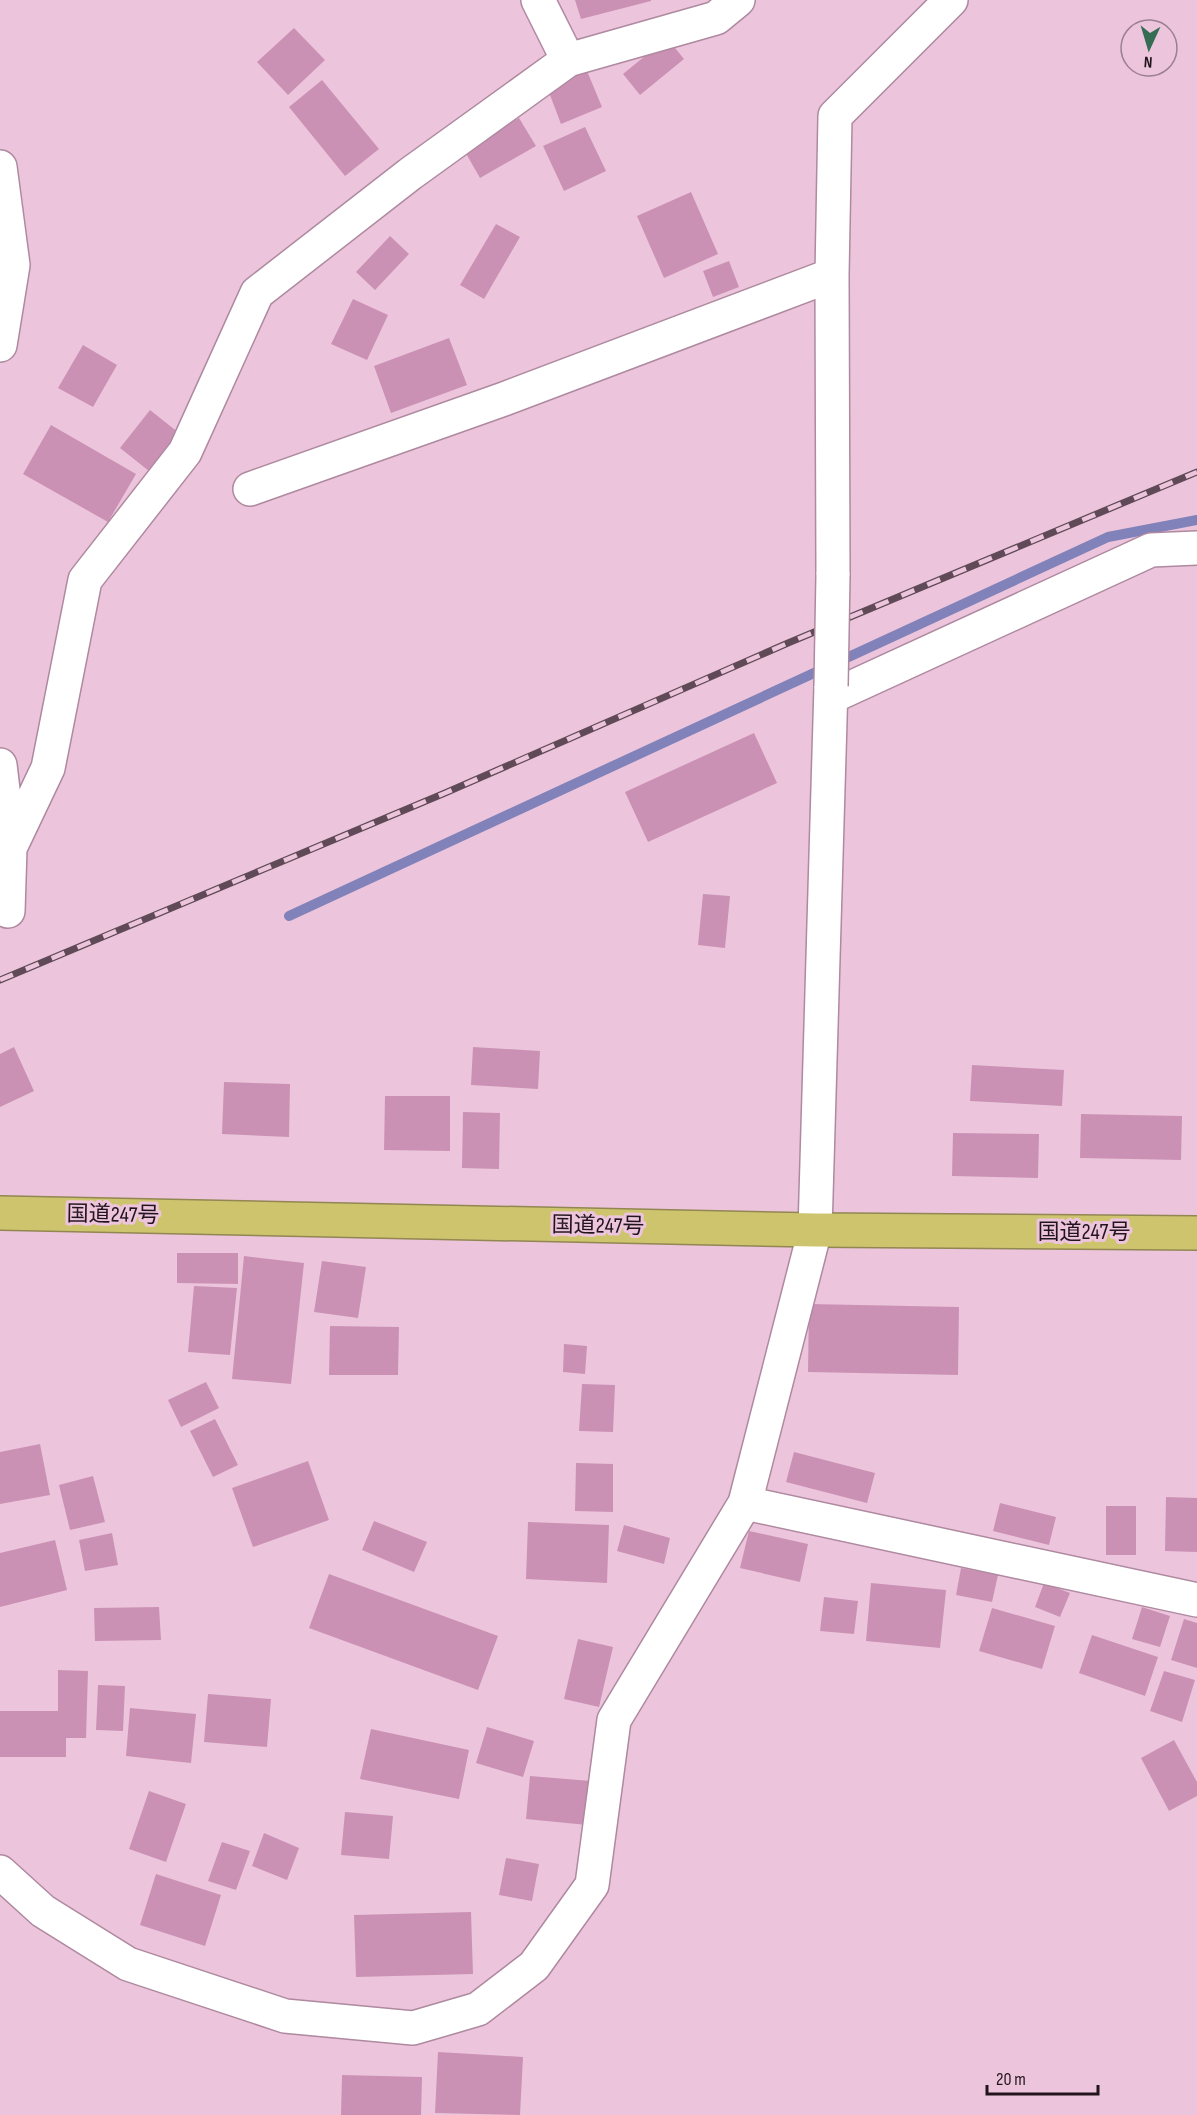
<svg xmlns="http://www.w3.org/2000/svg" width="1197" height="2115" font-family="'Sofia Sans Condensed','Noto Sans JP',sans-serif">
  <rect width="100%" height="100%" fill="#ecc5dc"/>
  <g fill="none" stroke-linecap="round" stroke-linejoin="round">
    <path stroke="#8082b9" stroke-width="10" d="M289,916L1108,537L1197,520"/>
  </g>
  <path fill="#cb91b4" d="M575,0H651V1L581,19Z
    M294,28L325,60L288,95L257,62Z
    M667,38L684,59L640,95L623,74Z
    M587,71L602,107L561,124L547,87Z
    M322,80L379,149L345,176L289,107Z
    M519,118L536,146L480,178L464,150Z
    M585,127L606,171L564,191L543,146Z
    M691,192L718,254L664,278L637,216Z
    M496,224L520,237L484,299L460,285Z
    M390,236L409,254L375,290L356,272Z
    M729,261L739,287L713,297L703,271Z
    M353,299L388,315L367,360L331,344Z
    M449,338L467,385L391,413L374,366Z
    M83,345L117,365L93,407L58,388Z
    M150,410L179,433L149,471L120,448Z
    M51,425L136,474L108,522L23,474Z
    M754,733L777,783L648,842L625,792Z
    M703,894L730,896L725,948L698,945Z
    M14,1047L34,1091L0,1107V1054Z
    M473,1047L540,1051L538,1089L471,1085Z
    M972,1065L1064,1070L1062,1106L970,1101Z
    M224,1082L290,1084L289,1137L222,1134Z
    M385,1096H450V1151L384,1150Z
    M463,1112L500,1113L499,1169L462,1168Z
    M1081,1114L1182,1116L1181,1160L1080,1158Z
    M953,1133L1039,1134L1038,1178L952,1176Z
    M177,1253H238V1284L177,1283Z
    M244,1256L304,1263L291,1384L232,1379Z
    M322,1261L366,1267L358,1318L314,1312Z
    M194,1286L237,1288L230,1355L188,1352Z
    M809,1304L959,1307L958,1375L808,1372Z
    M330,1326L399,1327L398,1375H329Z
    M564,1344L587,1346L585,1374L563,1372Z
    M206,1382L219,1408L181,1427L168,1400Z
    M582,1384L615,1385L613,1432L579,1431Z
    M215,1419L238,1465L213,1477L190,1431Z
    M40,1444L50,1495L0,1504V1452Z
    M794,1452L875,1473L867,1503L786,1482Z
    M308,1461L329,1520L253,1547L232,1488Z
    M576,1463L613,1464V1512L575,1511Z
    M93,1476L105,1522L70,1530L59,1485Z
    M1166,1497L1197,1498V1552L1165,1551Z
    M1000,1503L1056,1517L1049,1545L993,1531Z
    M1106,1506H1136V1555H1106Z
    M374,1521L427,1542L414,1572L362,1550Z
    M528,1522L609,1525L607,1583L526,1579Z
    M624,1525L670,1538L664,1564L617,1551Z
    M749,1531L808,1544L800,1582L740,1568Z
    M112,1533L118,1565L85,1571L79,1540Z
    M55,1540L67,1590L0,1607V1553Z
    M961,1568L998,1575L992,1602L956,1595Z
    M329,1574L498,1636L478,1690L309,1628Z
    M871,1583L946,1590L940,1648L866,1641Z
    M1044,1583L1070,1593L1060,1617L1035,1607Z
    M824,1597L858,1601L854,1634L820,1631Z
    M159,1607L161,1640L95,1641L94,1608Z
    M1142,1607L1170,1616L1160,1647L1132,1639Z
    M992,1608L1055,1626L1042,1669L979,1651Z
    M1184,1619L1197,1623V1668L1171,1660Z
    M1092,1635L1158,1657L1145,1696L1079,1673Z
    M578,1639L613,1647L599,1707L564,1699Z
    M58,1670L88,1671L86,1738H66V1757H0V1711H58Z
    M1164,1671L1195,1680L1182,1722L1150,1711Z
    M98,1685L125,1686L123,1731L96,1730Z
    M208,1694L271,1699L267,1747L204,1742Z
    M130,1708L196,1714L191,1763L126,1756Z
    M487,1727L534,1741L523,1777L476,1763Z
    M371,1729L469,1750L459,1799L360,1779Z
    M1174,1740L1197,1782V1796L1169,1811L1141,1758Z
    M530,1776L591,1781L587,1825L526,1819Z
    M149,1791L186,1804L166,1862L129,1849Z
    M345,1812L393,1816L389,1859L341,1855Z
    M264,1833L299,1848L287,1880L252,1866Z
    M222,1842L250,1851L236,1890L208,1881Z
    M506,1858L539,1864L532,1901L499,1895Z
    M156,1874L221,1895L205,1946L140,1925Z
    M471,1912L473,1974L356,1977L354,1915Z
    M438,2052L523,2057L520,2115L435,2113Z
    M342,2075L422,2077L421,2115H341Z"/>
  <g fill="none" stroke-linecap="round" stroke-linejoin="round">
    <g stroke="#ae899f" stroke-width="36">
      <path id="street" d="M538,0L568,60
        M0,167L13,265L0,345
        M250,489L504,399L832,275
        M833,575L832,275L835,116L951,0
        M833,696L1151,550L1197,548
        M0,765L10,848L8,911
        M10,848L48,768L85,580L185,452L257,293L410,174L568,60L716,18L738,0
        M745,1503L1197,1600
        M0,1872L43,1911L128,1964L285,2016L413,2028L478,2009L534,1966L592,1885L614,1720L745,1503L815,1230L831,686"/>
    </g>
    <g stroke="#928652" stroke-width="36">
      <path id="highway" d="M0,1213L815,1230L1197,1233"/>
    </g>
    <use href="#street" stroke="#fff" stroke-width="33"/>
    <use href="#highway" stroke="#cec46e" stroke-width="33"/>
    <g stroke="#604a57" stroke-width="7">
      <path id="rail" d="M0,980L445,793L788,643L1197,472"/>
    </g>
    <use href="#rail" stroke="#ecc5dc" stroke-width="4.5" stroke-dasharray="14" stroke-linecap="butt"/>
    <g stroke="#ae899f" stroke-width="36" stroke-linecap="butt">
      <path id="street-bridge" d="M831,686L833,575"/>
    </g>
    <use href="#street-bridge" stroke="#fff" stroke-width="33"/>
  </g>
  <g text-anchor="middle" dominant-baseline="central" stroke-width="6" stroke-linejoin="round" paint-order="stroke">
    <g font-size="22" fill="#22141d" stroke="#ecc5dc">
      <text transform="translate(113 1215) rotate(1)">国道247号</text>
      <text transform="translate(598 1226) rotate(1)">国道247号</text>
      <text x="1084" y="1232">国道247号</text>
    </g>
  </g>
  <g transform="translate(1149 48) rotate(184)"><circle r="28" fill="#ecc5dc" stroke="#9b7e90" stroke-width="1.5"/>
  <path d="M0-4.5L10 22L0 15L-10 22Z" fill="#356c53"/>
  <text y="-9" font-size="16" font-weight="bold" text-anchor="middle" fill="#22141d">N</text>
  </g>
  <path d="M987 2085v9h111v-9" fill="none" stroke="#22141d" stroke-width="3"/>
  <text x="996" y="2085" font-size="18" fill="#22141d" stroke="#ecc5dc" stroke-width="4.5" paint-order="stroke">20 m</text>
</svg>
